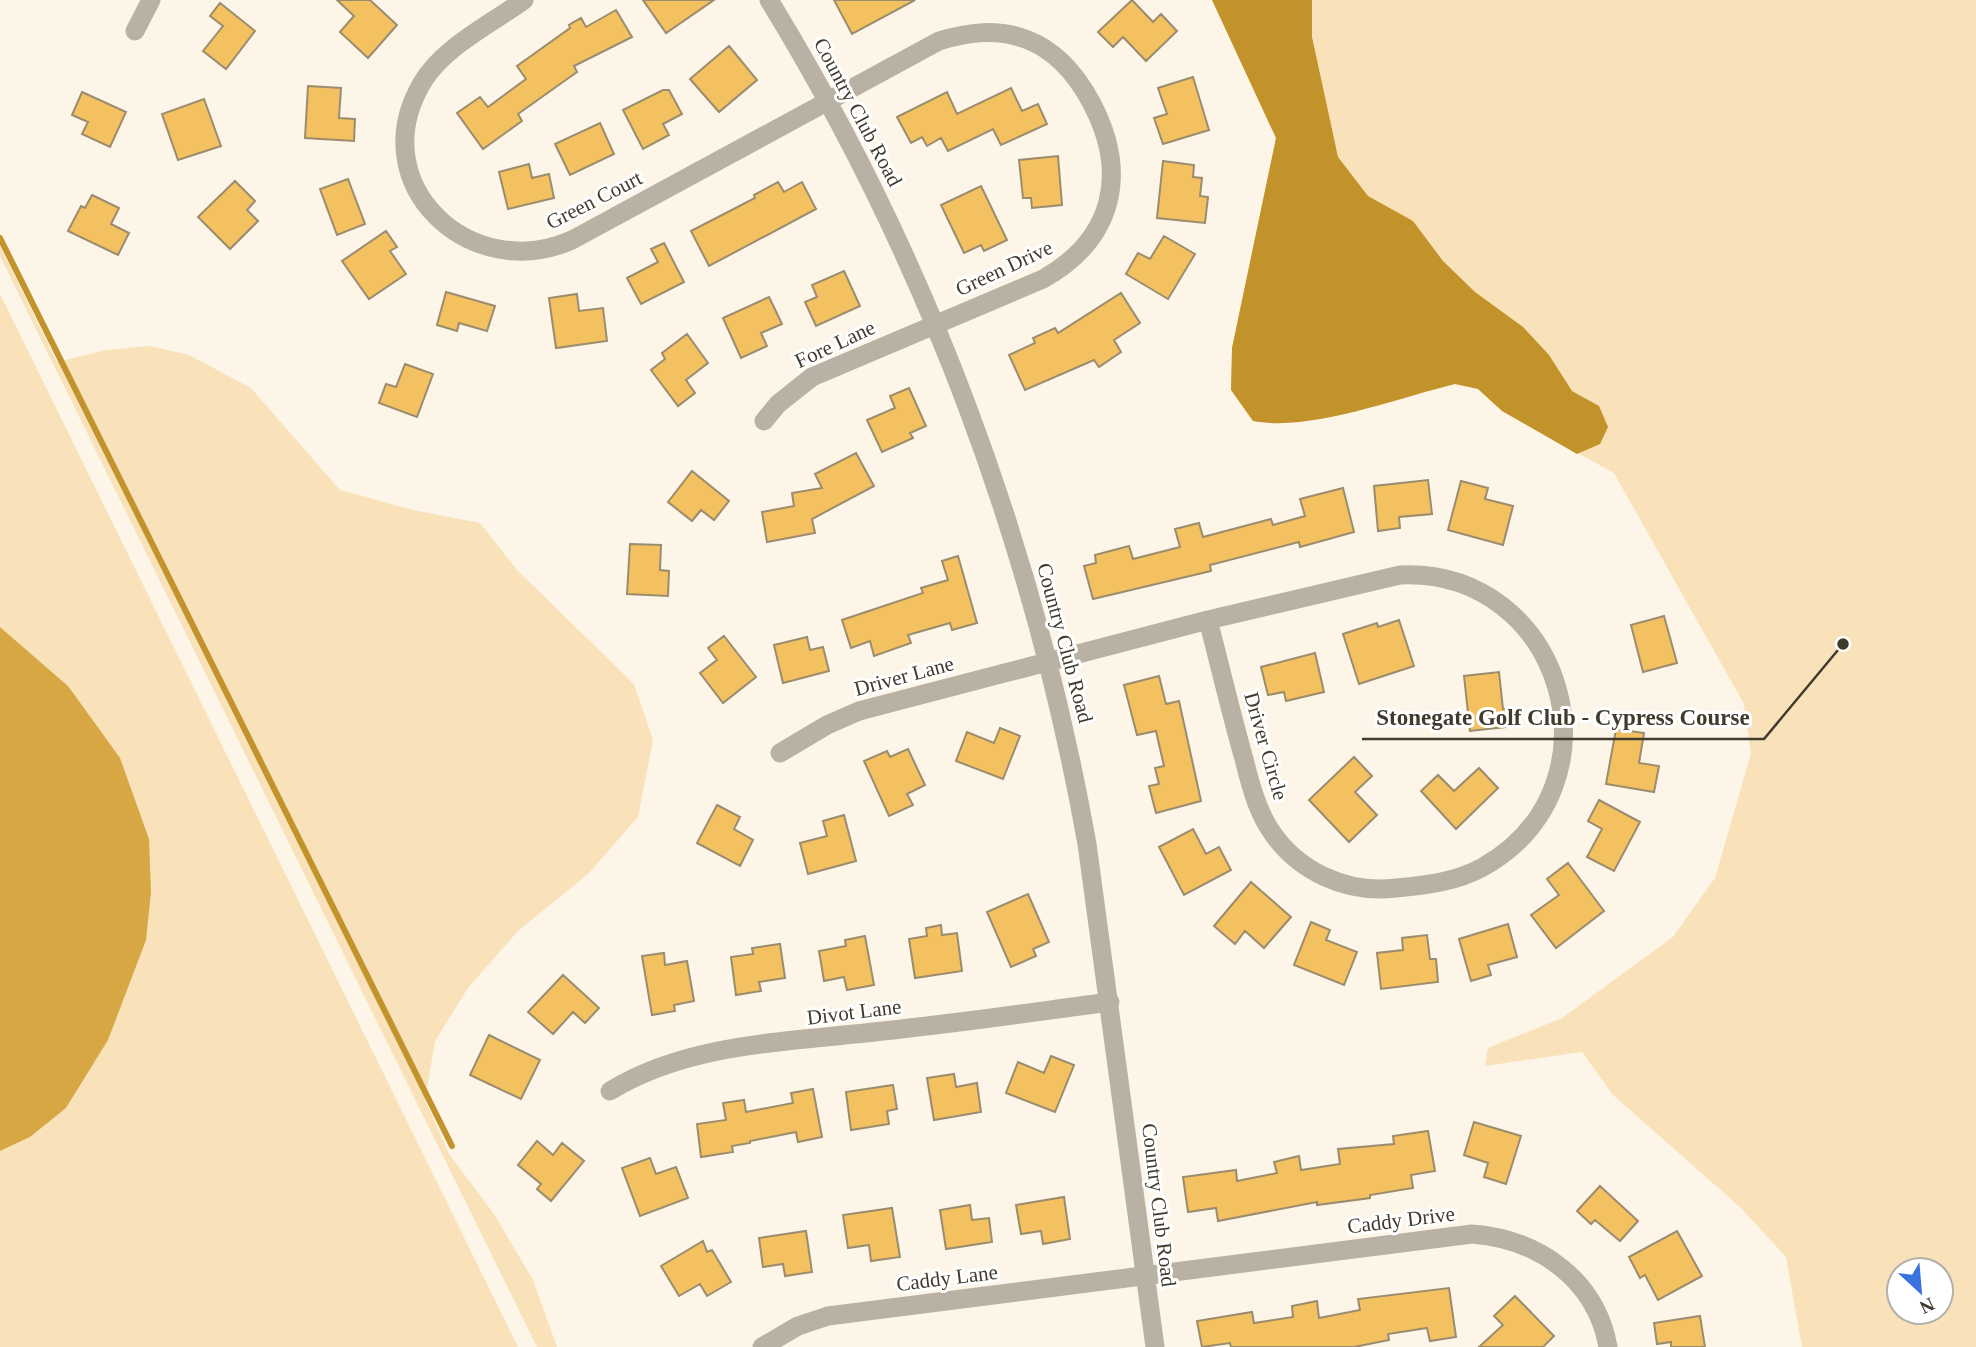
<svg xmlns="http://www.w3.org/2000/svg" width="1976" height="1347" font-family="'Times New Roman',serif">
  <rect width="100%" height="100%" fill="#fcf5e8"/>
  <path fill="#f9e2b9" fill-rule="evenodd" d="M1212,0H1976V1347H1802L1786,1257L1741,1208L1613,1095L1582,1052L1485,1066L1488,1048L1562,1018L1673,937L1715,878L1751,753L1744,704L1614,473L1502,411L1478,389L1455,384C1397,398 1310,432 1253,421L1231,390L1232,348L1276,138ZM1899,1270H1941V1312H1899Z
    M0,246L57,362L106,350L150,346L189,355L251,388L340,490L413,510L480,523L517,570L634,684L653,740L638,817L588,874L518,931L468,988L435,1041L425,1100L449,1154L494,1214L533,1280L557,1347H537L0,256Z
    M0,294L518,1347H0V1151L30,1137L66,1108L108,1040L125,989L68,686L0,627Z"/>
  <path fill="#d7a743" d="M0,627L68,686L120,758L149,839L151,892L146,940L108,1040L66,1108L30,1137L0,1151Z"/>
  <path fill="#c3932b" d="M1212,0H1312V37L1338,157L1368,196L1413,221L1443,261L1475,292L1523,327L1549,355L1572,391L1599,406L1608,427L1600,444L1577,454L1502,411L1478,389L1455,384C1397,398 1310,432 1253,421L1231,390L1232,348L1276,138Z"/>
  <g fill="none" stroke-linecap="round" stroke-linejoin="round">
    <path stroke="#c3932b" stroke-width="6" d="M0,238L452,1146"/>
  </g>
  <path fill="#f3c160" stroke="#9c8c6e" stroke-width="2" d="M337,0H370L397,25L368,58L340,32L354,16Z
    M643,0H714L666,33Z
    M834,0H915L852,34Z
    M1132,0L1153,22L1161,14L1177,31L1146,61L1123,37L1113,47L1098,32Z
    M220,3L255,31L226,69L203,51L223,26L210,16Z
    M616,10L632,37L574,66L577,72L518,114L522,121L483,149L457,113L480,97L488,107L526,79L517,66L570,28L569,25L581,18L586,27Z
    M729,46L757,80L719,112L690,79Z
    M1193,77L1209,130L1163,144L1154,118L1167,114L1158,88Z
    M308,86L341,88L339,118L355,119L354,141L305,138Z
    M1011,88L1022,111L1038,104L1047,124L1001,145L993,129L948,151L941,138L927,146L922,137L911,143L897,117L947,92L957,114Z
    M663,90H669L682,114L663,124L669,135L643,149L623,110Z
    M82,92L126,112L110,147L82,134L88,122L72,115Z
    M204,99L221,146L178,160L162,114Z
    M600,123L614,154L570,175L555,144Z
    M1058,156L1062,205L1032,208L1031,198H1023L1019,160Z
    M1163,161L1194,165L1193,177L1202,178L1200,196L1208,197L1205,223L1157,218Z
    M529,164L532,178L549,174L554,198L508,209L499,172Z
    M348,179L365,224L337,235L320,189Z
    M235,181L255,201L247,210L258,221L230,249L198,217Z
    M778,182L784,192L802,182L816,209L709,266L691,231L755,198L754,195Z
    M981,186L1007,240L984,251L981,245L964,253L941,205Z
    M92,195L119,208L111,224L129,233L118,255L68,231L81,206L85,208Z
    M386,231L397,247L390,251L406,274L369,299L342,261Z
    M1164,236L1195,254L1168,299L1126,274L1138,253L1150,259Z
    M664,243L684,282L641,304L627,278L658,262L651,249Z
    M844,271L860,306L816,326L805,302L817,297L812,285Z
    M446,292L495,306L487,331L459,323L457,331L437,325Z
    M1121,293L1140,323L1114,340L1121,352L1099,367L1094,360L1025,390L1009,355L1035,343L1033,338L1055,328L1058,333Z
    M577,294L579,311L603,308L607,341L556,348L549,298Z
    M769,297L782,324L761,333L767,346L741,358L723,318Z
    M687,334L708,363L686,380L695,393L678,406L651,370L665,359L662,353Z
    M405,364L433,374L417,417L379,403L386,384L396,387Z
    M909,388L926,426L910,433L913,438L882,452L867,420L895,408L890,396Z
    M856,453L874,486L812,519L815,533L767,542L762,512L794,506L792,493L822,488L815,474Z
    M692,471L729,501L714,520L701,510L692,521L668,502Z
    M1428,480L1432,514L1399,517L1400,528L1378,531L1374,486Z
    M1461,481L1488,488L1485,499L1513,506L1503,545L1448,530Z
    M1343,488L1354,532L1300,547L1299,542L1210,565L1211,571L1093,599L1084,566L1096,563L1095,555L1129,546L1133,559L1180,547L1175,529L1199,523L1203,537L1271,519L1273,525L1305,516L1300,499Z
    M630,544L661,545L660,570L669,571L668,596L627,594Z
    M958,556L977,623L952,630L950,623L908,635L911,643L874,656L870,641L851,648L842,620L923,593L921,588L948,580L942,561Z
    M1664,616L1677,663L1643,672L1631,625Z
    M1399,620L1414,666L1359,684L1343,634L1377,623L1378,627Z
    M724,636L756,677L723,703L700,673L717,660L708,648Z
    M807,637L810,650L823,647L829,671L783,683L774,645Z
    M1315,653L1324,692L1286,701L1284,692L1268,695L1261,667Z
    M1499,672L1503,709L1513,708L1515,726L1470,731L1464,676Z
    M1159,676L1166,704L1179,701L1201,801L1156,813L1149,786L1159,784L1155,768L1164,766L1156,731L1137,735L1124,685Z
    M1000,728L1020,736L1003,779L956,761L967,732L994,743Z
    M1616,729L1644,733L1639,763L1659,766L1654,792L1606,784Z
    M908,749L925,785L907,794L913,805L889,816L864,761L887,751L890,757Z
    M1354,757L1372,776L1355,792L1377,815L1349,842L1309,800Z
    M1479,768L1498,788L1456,829L1421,791L1438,775L1454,791Z
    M1599,800L1640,822L1614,871L1587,857L1602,829L1588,821Z
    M717,805L740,817L734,829L753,840L740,866L697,843Z
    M844,815L856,861L808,874L800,843L827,836L823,821Z
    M1193,829L1206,854L1219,847L1231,870L1184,895L1159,847Z
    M1568,863L1604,911L1556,948L1531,915L1559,895L1547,879Z
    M1251,882L1291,917L1264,948L1245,931L1235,944L1214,926Z
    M1028,894L1049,942L1033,949L1036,956L1011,967L987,912Z
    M1311,922L1330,930L1326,940L1357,952L1344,985L1294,965Z
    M1508,924L1517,957L1488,965L1491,975L1471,981L1459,939Z
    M941,925L942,935L957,933L962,971L915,978L909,939L927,936L926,928Z
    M1427,935L1430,959H1436L1438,982L1381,989L1377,953L1403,950L1402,938Z
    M865,936L874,985L847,990L844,977L824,981L819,951L846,946L845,940Z
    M780,944L785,978L759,982L761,991L736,995L731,957L753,954L752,948Z
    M664,953L665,965L687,961L694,1001L674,1005L675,1011L652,1015L642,956Z
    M563,975L599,1008L585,1023L573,1012L553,1034L528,1012Z
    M489,1035L540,1060L521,1099L470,1075Z
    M1051,1056L1074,1065L1055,1112L1006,1093L1018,1062L1044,1073Z
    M954,1074L956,1087L977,1083L981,1112L934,1120L927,1078Z
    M893,1085L897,1109L887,1111L889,1124L851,1130L846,1092Z
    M813,1089L822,1137L798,1142L796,1132L750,1141V1143L732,1146L733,1152L701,1157L697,1124L726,1120L723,1103L744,1100L746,1112L793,1103L791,1093Z
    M1474,1122L1521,1136L1506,1184L1484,1177L1488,1163L1464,1155Z
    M1428,1131L1435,1171L1411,1175L1413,1188L1370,1195V1198L1317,1205V1202L1218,1221L1216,1208L1188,1212L1183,1177L1236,1170L1237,1181L1277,1173L1274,1162L1299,1156L1301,1170L1340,1164L1338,1149L1394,1144L1393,1136Z
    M537,1141L553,1155L562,1143L584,1161L551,1201L537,1189L541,1184L518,1165Z
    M650,1158L656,1174L676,1167L688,1198L640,1216L622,1168Z
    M1600,1186L1638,1221L1620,1241L1595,1220L1591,1224L1577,1211Z
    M1064,1197L1070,1239L1043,1244L1041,1231L1021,1234L1016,1205Z
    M970,1205L972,1220L989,1218L992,1242L946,1249L940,1210Z
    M892,1208L900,1257L871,1261L869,1245L848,1248L843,1215Z
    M806,1231L812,1272L785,1276L783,1264L763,1267L759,1238Z
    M1677,1231L1702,1276L1658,1300L1645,1275L1640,1278L1629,1257Z
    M703,1241L707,1252L712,1250L731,1282L707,1296L700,1284L679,1296L661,1266Z
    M1449,1288L1456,1337L1430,1341L1427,1328L1388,1334L1389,1340L1354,1347H1231L1230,1343L1202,1347L1197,1321L1252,1312L1254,1323L1293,1317L1292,1306L1317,1301L1319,1318L1360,1310L1358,1299Z
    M1515,1296L1554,1336L1543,1347H1479L1503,1325L1494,1316Z
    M1700,1316L1705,1347H1671V1342L1657,1344L1654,1323Z"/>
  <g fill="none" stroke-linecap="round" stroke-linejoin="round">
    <path stroke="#b9b1a4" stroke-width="19" d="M524,0C491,24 443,47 422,83C362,185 471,285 572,240L939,41C968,32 998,28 1028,40C1056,51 1077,76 1091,102C1129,173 1114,239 1043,279L812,377L778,404L764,421
      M135,31L151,0
      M1400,575C1564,568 1627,786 1483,867C1456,882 1427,885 1396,888C1346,894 1296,871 1269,828C1256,807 1250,783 1244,759C1231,713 1220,666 1208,620Z
      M780,753L827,725L859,711L1208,620
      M610,1091C690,1042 791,1042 883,1031C959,1023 1034,1012 1110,1002
      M762,1347L798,1326L828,1316L1472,1234C1538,1239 1596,1279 1608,1347"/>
    <path stroke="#b9b1a4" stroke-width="19" d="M769,0C927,258 1034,546 1087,844L1155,1347"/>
  </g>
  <g text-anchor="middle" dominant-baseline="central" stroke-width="6" stroke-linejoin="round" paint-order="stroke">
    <g font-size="21" fill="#413a2d" stroke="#fff">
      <text transform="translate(858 112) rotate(62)">Country Club Road</text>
      <text transform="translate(594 200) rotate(-27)">Green Court</text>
      <text transform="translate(1004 268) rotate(-25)">Green Drive</text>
      <text transform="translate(835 344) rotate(-25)">Fore Lane</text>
      <text transform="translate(1065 643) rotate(75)">Country Club Road</text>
      <text transform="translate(904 676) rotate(-15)">Driver Lane</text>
      <text transform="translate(1266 746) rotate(74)">Driver Circle</text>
      <text transform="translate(854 1012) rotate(-7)">Divot Lane</text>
      <text transform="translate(1159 1205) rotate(83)">Country Club Road</text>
      <text transform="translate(1401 1220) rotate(-7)">Caddy Drive</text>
      <text transform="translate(947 1278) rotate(-7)">Caddy Lane</text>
    </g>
  </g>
  <path fill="none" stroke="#413a2d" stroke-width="2.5" d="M1843 644L1764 739H1362"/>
  <circle fill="#413a2d" stroke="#fff" stroke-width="2.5" cx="1843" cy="644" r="7"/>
  <g font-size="23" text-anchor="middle" font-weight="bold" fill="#413a2d" stroke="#fff" stroke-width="6" stroke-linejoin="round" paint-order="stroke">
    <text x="1563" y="725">Stonegate Golf Club - Cypress Course</text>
  </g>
  <g transform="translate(1920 1291) rotate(154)"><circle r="33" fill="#ffffff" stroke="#b3b0ab" stroke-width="2"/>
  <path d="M0-5L12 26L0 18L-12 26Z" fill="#3a72e1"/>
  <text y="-10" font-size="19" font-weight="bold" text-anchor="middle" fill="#413a2d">N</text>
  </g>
</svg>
